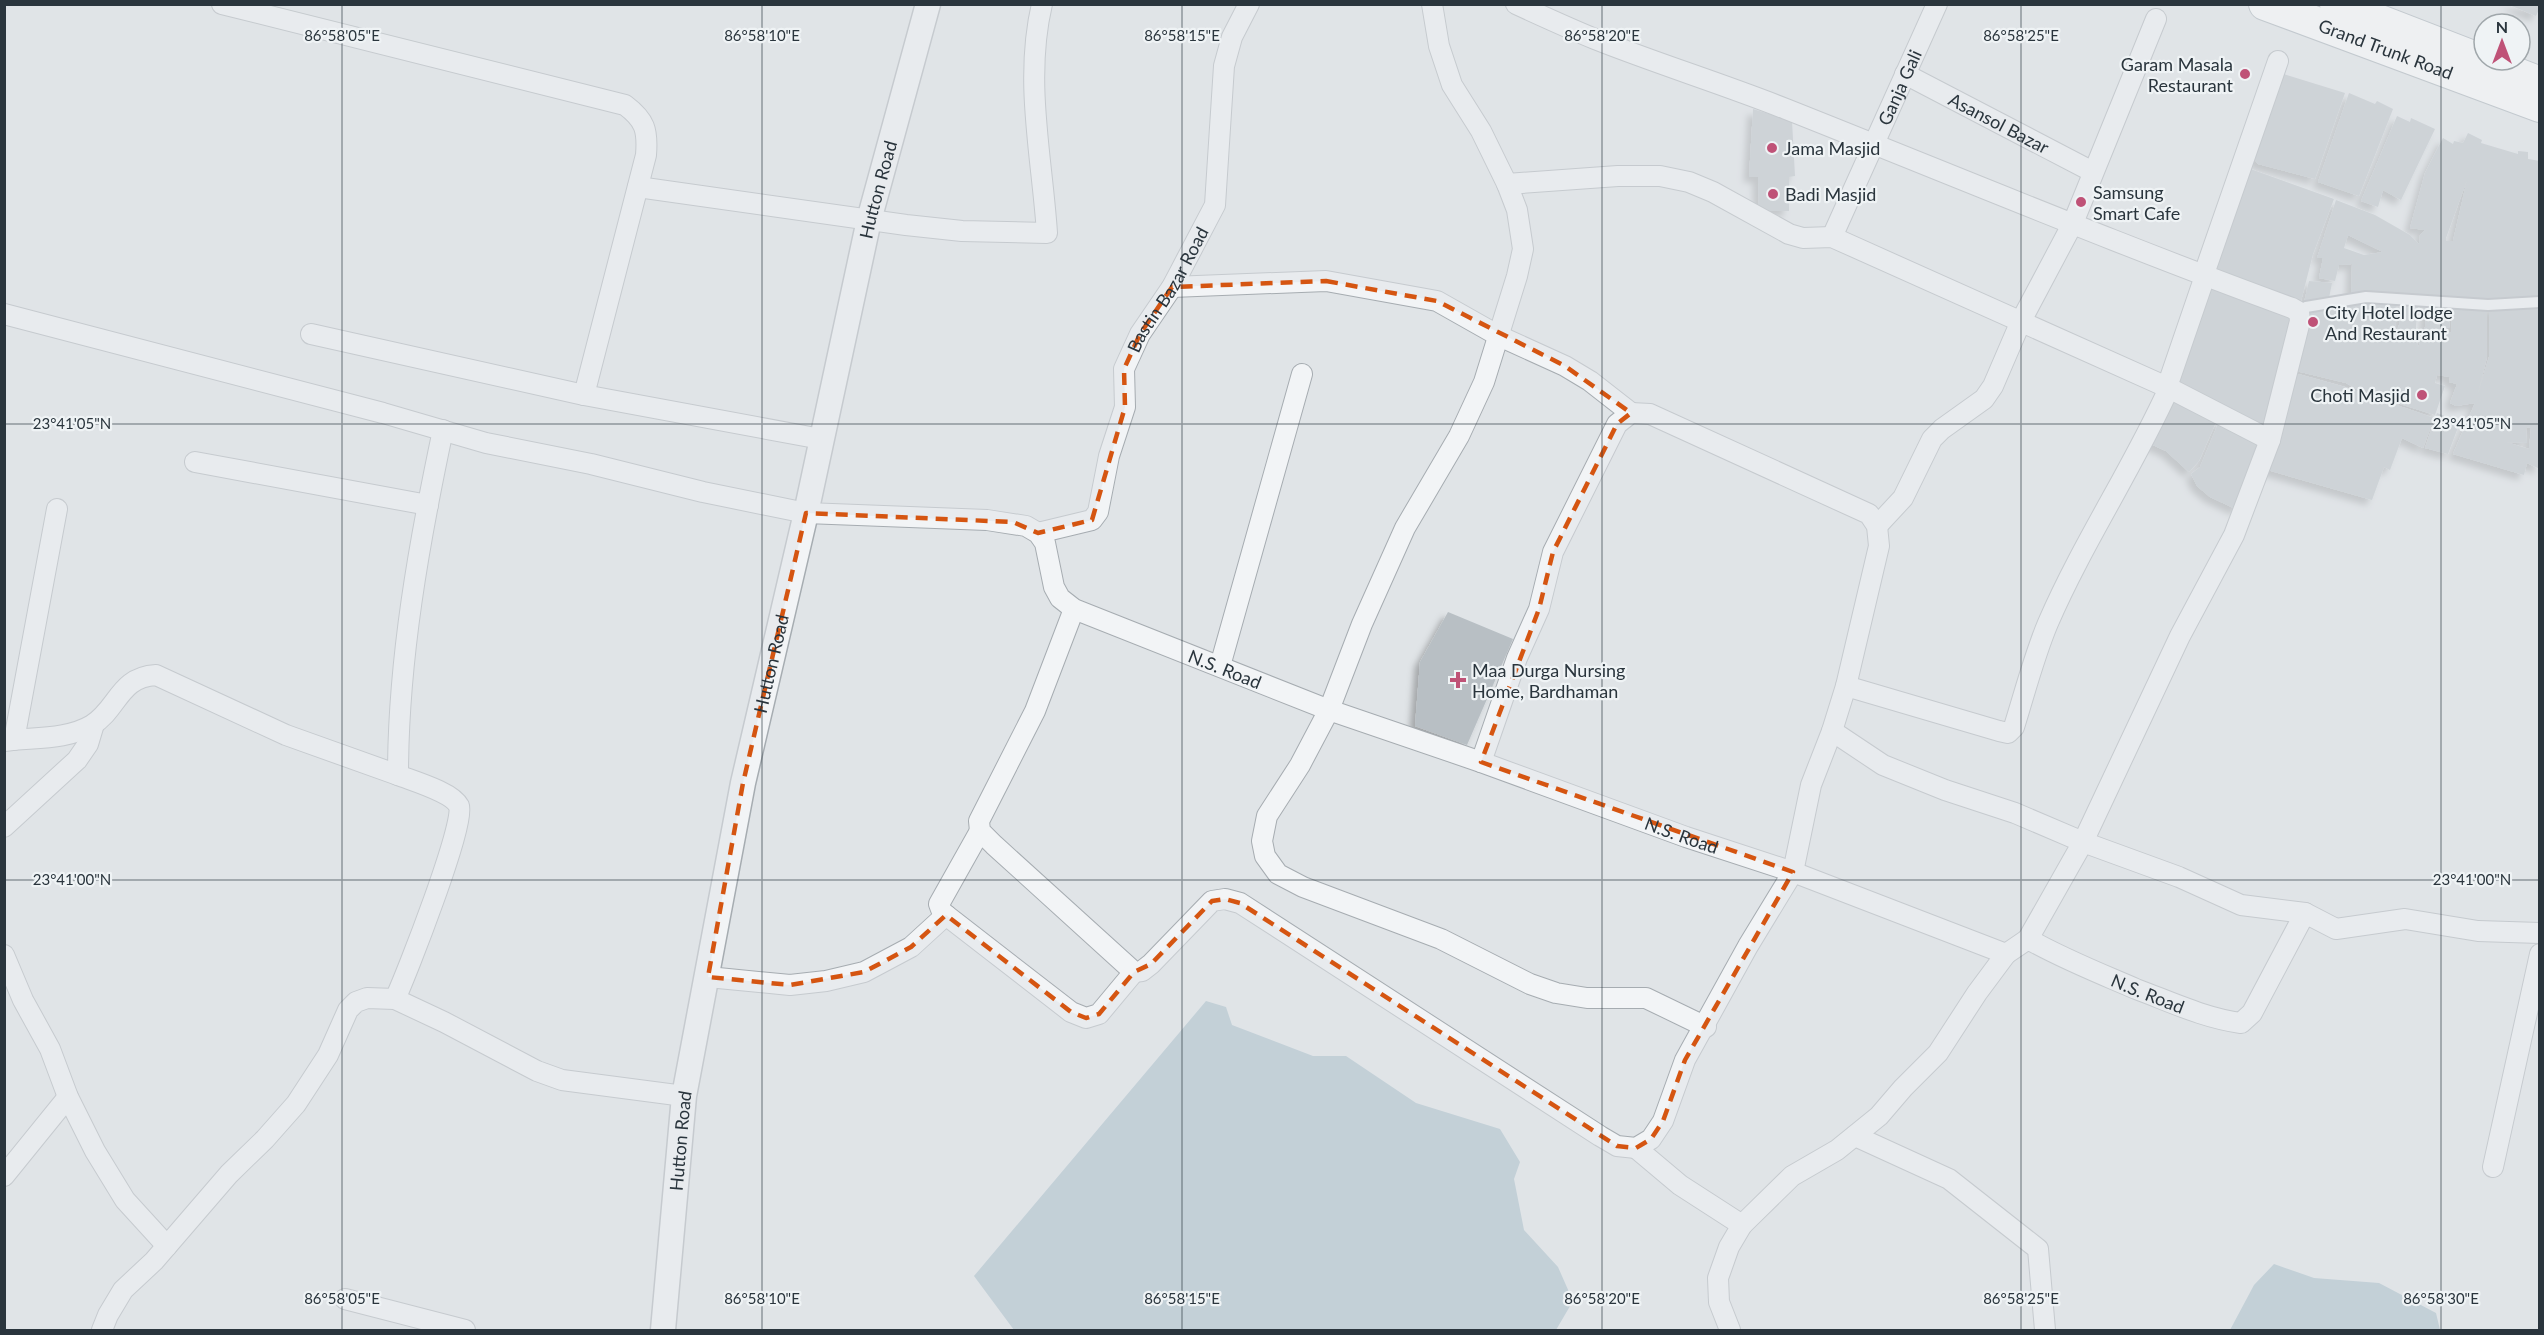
<svg xmlns="http://www.w3.org/2000/svg" width="2544" height="1335" font-family="Lato,sans-serif">
  <defs>
    <filter id="shadow"><feDropShadow dx="-5.5" dy="5.5" stdDeviation="3" flood-color="#0004"/></filter>
  </defs>
  <rect width="100%" height="100%" fill="#e0e4e7"/>
  <path fill="#9fb8c4" d="M1206,1001L1226,1007L1232,1025L1313,1056H1346L1416,1103L1500,1129L1520,1162L1514,1179L1524,1230L1558,1267L1573,1301L1556,1330H1014L974,1276Z
    M2274,1264L2314,1278L2379,1283L2436,1313L2440,1330H2230L2254,1285Z"/>
  <path fill="#b8bfc4" fill-rule="evenodd" filter="url(#shadow)" d="M2507,4H2540V7L2536,16Z
    M2277,72L2345,93L2315,179L2258,164L2254,159Z
    M2349,93L2375,104L2377,101L2393,109L2359,196L2318,182Z
    M1753,109L1792,121L1795,176L1789,177V211H1759L1758,177H1749Z
    M2397,116L2410,122L2411,118L2435,129L2401,200L2383,190L2378,207L2361,201Z
    M2468,133L2482,140L2481,143L2518,154V151L2528,152V159L2540,161V301L2512,303L2351,297L2352,264L2339,265L2335,281L2319,278L2323,258H2317L2336,200L2375,215L2410,235L2419,244L2420,235L2425,230L2410,228L2425,173L2443,138L2453,144L2454,141L2463,143ZM2467,180L2453,241H2446V238ZM2348,235L2383,252L2364,255L2344,248Z
    M2245,167L2334,199L2313,254L2300,305L2207,273Z
    M2309,281L2332,283L2328,303L2303,307Z
    M2209,283L2297,315L2266,428L2173,384Z
    M2361,298L2397,303L2395,336L2399,325L2401,304H2418L2416,327L2418,348L2425,327L2426,304L2445,305L2444,316H2450L2449,328H2441L2451,333L2452,304L2487,306V357L2477,397L2489,357V306L2540,304V469L2527,463L2524,475L2453,454L2475,403L2456,406L2450,403L2457,384L2449,382L2450,377L2437,375L2435,383L2445,386L2435,415L2362,392L2346,383L2292,370L2306,308ZM2526,427L2531,428L2529,449L2506,442L2527,443Z
    M2291,372L2345,387L2434,418L2423,448L2402,438L2390,470L2384,467L2372,500L2264,469Z
    M2168,394L2217,420L2199,461L2189,472L2166,451L2146,442Z
    M2437,413L2460,422L2448,454L2425,448Z
    M2220,419L2261,436L2238,510L2210,497L2197,486L2191,474L2200,467Z
    M1448,612L1513,639L1467,745L1415,726L1420,662Z"/>
  <g fill="none" stroke-linecap="round" stroke-linejoin="round">
    <g stroke="#a6acb1" stroke-width="14">
      <path id="service" d="M2299,312L2306,307L2366,297L2488,305L2540,302"/>
    </g>
    <g stroke="#a6acb1" stroke-width="22">
      <g id="minor">
        <path d="M222,4L625,105C645,120 648,130 646,155L584,395"/>
        <path d="M1432,4L1439,46L1452,85L1481,131L1507,184L1517,210L1523,249L1517,276L1484,382L1459,436L1405,528L1362,624L1329,710L1300,765L1267,816L1262,841L1265,856L1278,874L1303,887L1441,939L1530,984L1556,993L1587,998H1646L1706,1027"/>
        <path d="M1516,4C1542,16 1568,28 1595,39C1658,64 1723,84 1786,109C1955,176 2122,246 2292,308L2299,312L2300,321L2270,440L2234,535L2180,636L2083,842L2028,939"/>
        <path id="s1" d="M1905,74L2093,172"/>
        <path d="M1507,184L1618,176H1660L1689,182L1713,192L1789,234L1803,238L1832,237L2169,388L2270,440"/>
        <path d="M638,187L906,225L962,231L1047,233C1042,157 1024,80 1042,4"/>
        <path id="s2" d="M1832,237L1937,4"/>
        <path d="M1172,287L1326,281L1437,301L1499,336L1565,366L1590,381L1631,413"/>
        <path id="s3" d="M4,314L383,413L486,443L591,464L703,492L806,513L987,520L1026,526L1038,533L1045,543L1054,587L1060,598L1074,609L1329,710L1481,762L1686,837L1793,872L2006,954L2028,939C2063,959 2099,973 2136,989C2171,1002 2204,1018 2241,1023L2252,1013L2305,913L2336,929L2405,919L2478,931L2540,933"/>
        <path d="M311,334L584,395L821,439"/>
        <path d="M195,462L428,505"/>
        <path d="M1877,526L1903,498L1932,439L1942,429L1984,399L1993,386L2021,321L2073,223L2156,19"/>
        <path id="s4" d="M1038,533L1092,520L1098,512L1109,456L1125,407L1124,369L1140,334L1172,287L1215,205L1224,66L1232,37L1249,4"/>
        <path d="M1074,609L1035,711L979,821L980,831L994,845L1134,972L1142,971L1151,964L1212,901L1225,899L1240,903L1600,1136L1617,1146L1636,1148L1651,1139L1663,1121L1685,1060L1748,946L1793,872L1811,785L1832,731L1846,686L1879,546L1877,526L1869,514L1650,414L1631,413L1617,424L1553,552L1539,609L1517,658L1481,762"/>
        <path d="M1220,666L1302,374"/>
        <path d="M1846,686L1999,731L2008,733L2014,727C2025,692 2034,656 2048,623C2083,542 2133,468 2169,388L2168,384L2205,276V271L2278,61"/>
        <path d="M1832,731L1883,765L1945,790L2015,813L2083,842L2179,877L2241,905L2305,913"/>
        <path d="M14,740L57,509"/>
        <path d="M4,741C32,737 67,740 92,725C118,709 119,677 156,675L286,735L398,775"/>
        <path d="M4,827L77,760L88,744L94,724"/>
        <path d="M980,831L939,904L942,912L1071,1012L1086,1018L1099,1014L1134,972"/>
        <path d="M4,955L23,1000L50,1049L68,1097L95,1151L125,1200L167,1246"/>
        <path d="M708,977L790,985L826,981L864,972L911,947L946,915"/>
        <path d="M395,999C406,976 466,822 459,806C452,792 413,781 398,775C398,660 419,543 443,430"/>
        <path d="M1855,1136L1949,1179L2038,1249L2045,1330"/>
        <path d="M1636,1148L1680,1185L1742,1225"/>
        <path d="M2493,1167L2540,954"/>
        <path d="M4,1176L68,1097"/>
        <path d="M345,1299L465,1330"/>
        <path d="M102,1330L108,1315L123,1290L154,1261L229,1174L265,1139L296,1104L328,1055L348,1010L356,1002L367,998L395,999L444,1022L537,1071L562,1080L684,1096"/>
        <path d="M1730,1330L1719,1302L1718,1278L1729,1247L1742,1225L1792,1176L1837,1150L1879,1116L1903,1088L1938,1053L1977,993L2006,954"/>
      </g>
    </g>
    <g stroke="#a6acb1" stroke-width="27">
      <g id="tertiary">
        <path id="s5" d="M663,1330L684,1096L743,783L806,513L869,220L928,4"/>
      </g>
    </g>
    <g stroke="#a1abb2" stroke-width="34">
      <g id="primary">
        <path id="s6" d="M2265,4L2540,106"/>
        <path d="M2336,4L2540,83"/>
      </g>
    </g>
    <use href="#service" stroke="#f2f4f6" stroke-width="10"/>
    <use href="#minor" stroke="#f2f4f6" stroke-width="20"/>
    <use href="#tertiary" stroke="#f2f4f6" stroke-width="24"/>
    <use href="#primary" stroke="#fff" stroke-width="32"/>
  </g>
  <path d="M0 0H2544V1335H0ZM1326,281L1437,301L1565,366L1631,413L1617,424L1553,552L1539,609L1481,762L1793,872L1685,1060L1663,1121L1651,1139L1636,1148L1617,1146L1240,903L1225,899L1212,901L1151,964L1134,972L1099,1014L1086,1018L1071,1012L946,915L911,947L864,972L790,985L708,977L743,783L806,513L1013,522L1038,533L1092,520L1125,407L1124,369L1140,334L1172,287Z" fill="#e0e4e7" fill-opacity=".55" fill-rule="evenodd"/>
  <path fill="none" stroke="#d55511" stroke-width="4.5" stroke-dasharray="12 8" stroke-linejoin="round" d="M1326,281L1437,301L1565,366L1631,413L1617,424L1553,552L1539,609L1481,762L1793,872L1685,1060L1663,1121L1651,1139L1636,1148L1617,1146L1240,903L1225,899L1212,901L1151,964L1134,972L1099,1014L1086,1018L1071,1012L946,915L911,947L864,972L790,985L708,977L743,783L806,513L1013,522L1038,533L1092,520L1125,407L1124,369L1140,334L1172,287Z"/>
  <path fill="none" stroke="#2a353d" stroke-width="1.5" stroke-opacity="0.45" d="M342,4V1330M762,4V1330M1182,4V1330M1602,4V1330M2021,4V1330M2441,4V1330M4,424H2540M4,880H2540"/>
  <g fill="#bf5277" stroke="#eff3f5" stroke-width="2">
    <circle cx="2245" cy="74" r="6"/>
    <circle cx="1772" cy="148" r="6"/>
    <circle cx="1773" cy="194" r="6"/>
    <circle cx="2081" cy="202" r="6"/>
    <circle cx="2313" cy="322" r="6"/>
    <circle cx="2422" cy="395" r="6"/>
    <path d="M1455 671h6v6h6v6h-6v6h-6v-6h-6v-6h6z"/>
  </g>
  <g text-anchor="middle" dominant-baseline="central" stroke-width="4.5" stroke-linejoin="round" paint-order="stroke">
    <g font-size="18" fill="#2a353d" stroke="#eff3f5">
      <text stroke="none"><textPath href="#s6" startOffset="129">Grand Trunk Road</textPath></text>
      <text stroke="none"><textPath href="#s2" startOffset="164">Ganja Gali</textPath></text>
      <text stroke="none"><textPath href="#s1" startOffset="106">Asansol Bazar</textPath></text>
      <text stroke="none"><textPath href="#s5" startOffset="1162">Hutton Road</textPath></text>
      <text stroke="none"><textPath href="#s4" startOffset="303">Bastin Bazar Road</textPath></text>
      <text stroke="none"><textPath href="#s5" startOffset="676">Hutton Road</textPath></text>
      <text stroke="none"><textPath href="#s3" startOffset="1311">N.S. Road</textPath></text>
      <text stroke="none"><textPath href="#s3" startOffset="1797">N.S. Road</textPath></text>
      <text stroke="none"><textPath href="#s3" startOffset="2301">N.S. Road</textPath></text>
      <text stroke="none"><textPath href="#s5" startOffset="190">Hutton Road</textPath></text>
    </g>
    <g font-size="18" fill="#2a353d" stroke="#eff3f5" text-anchor="start">
      <text x="2233" y="64" text-anchor="end">Garam Masala<tspan x="2233" dy="21">Restaurant</tspan></text>
      <text x="1784" y="148">Jama Masjid</text>
      <text x="2093" y="192">Samsung<tspan x="2093" dy="21">Smart Cafe</tspan></text>
      <text x="1785" y="194">Badi Masjid</text>
      <text x="2325" y="312">City Hotel lodge<tspan x="2325" dy="21">And Restaurant</tspan></text>
      <text x="2410" y="395" text-anchor="end">Choti Masjid</text>
      <text x="1472" y="670">Maa Durga Nursing<tspan x="1472" dy="21">Home, Bardhaman</tspan></text>
    </g>
  </g>
  <g font-size="15" text-anchor="middle" fill="#2a353d" stroke="#eff3f5" stroke-width="4.5" stroke-linejoin="round" paint-order="stroke">
    <text x="342" y="41">86°58'05"E</text>
    <text x="762" y="41">86°58'10"E</text>
    <text x="1182" y="41">86°58'15"E</text>
    <text x="1602" y="41">86°58'20"E</text>
    <text x="2021" y="41">86°58'25"E</text>
    <text x="72" y="429">23°41'05"N</text>
    <text x="2472" y="429">23°41'05"N</text>
    <text x="72" y="885">23°41'00"N</text>
    <text x="2472" y="885">23°41'00"N</text>
    <text x="342" y="1304">86°58'05"E</text>
    <text x="762" y="1304">86°58'10"E</text>
    <text x="1182" y="1304">86°58'15"E</text>
    <text x="1602" y="1304">86°58'20"E</text>
    <text x="2021" y="1304">86°58'25"E</text>
    <text x="2441" y="1304">86°58'30"E</text>
  </g>
  <rect width="2544" height="1335" fill="none" stroke="#2a353d" stroke-width="12"/>
  <g transform="translate(2502 42)"><circle r="28" fill="#eff3f5" stroke="#a0a7ab" stroke-width="1.5"/>
  <path d="M0-4.5L10 22L0 15L-10 22Z" fill="#bf5277"/>
  <text y="-9" font-size="16" font-weight="bold" text-anchor="middle" fill="#2a353d">N</text>
  </g>
</svg>
